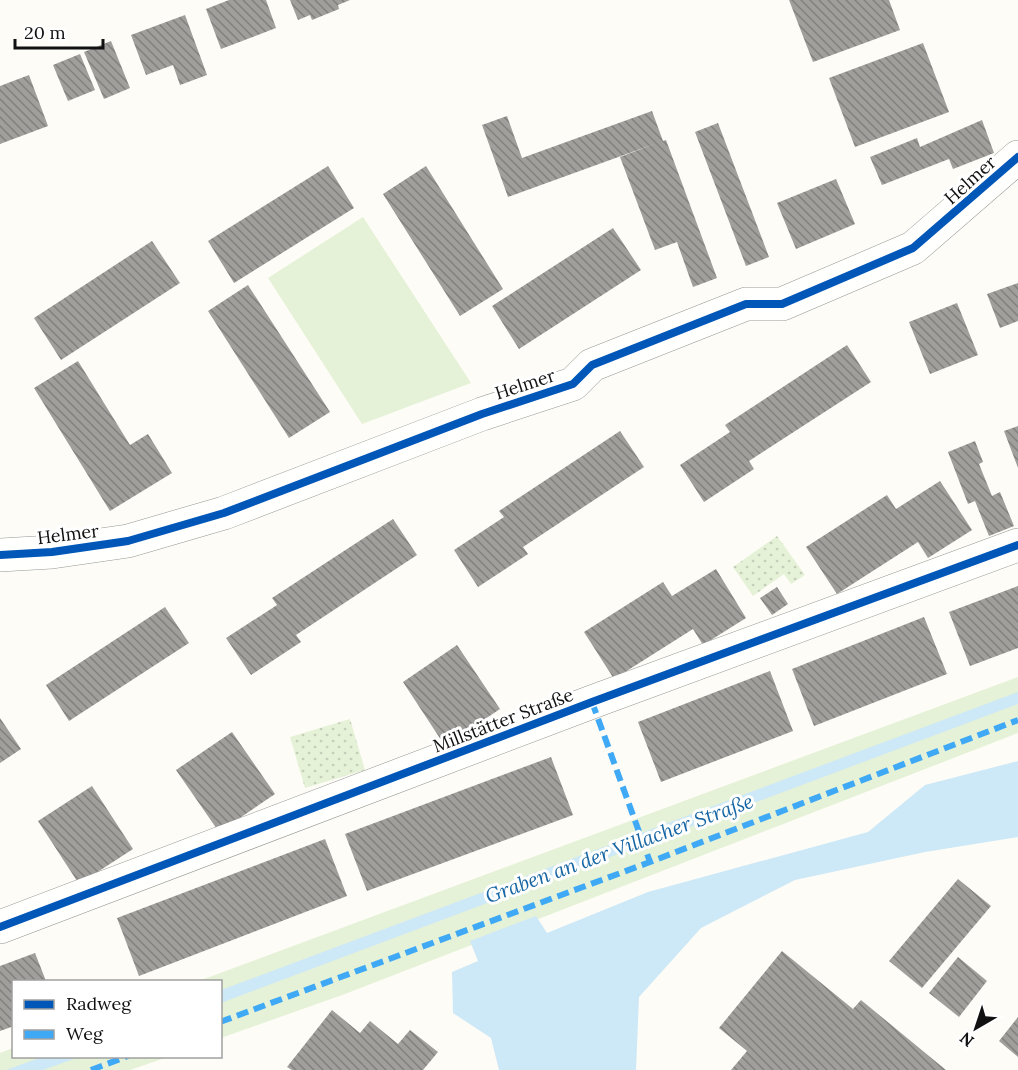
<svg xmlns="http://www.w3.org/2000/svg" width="1018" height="1070" font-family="Lora,serif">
  <defs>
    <pattern id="park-dots" width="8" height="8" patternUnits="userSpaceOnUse" patternTransform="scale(1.5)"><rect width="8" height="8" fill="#e6f2d7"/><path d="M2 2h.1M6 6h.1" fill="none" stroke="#c4ceb8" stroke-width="1.8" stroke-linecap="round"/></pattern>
    <pattern id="building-back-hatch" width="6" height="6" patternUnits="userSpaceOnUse" patternTransform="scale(1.5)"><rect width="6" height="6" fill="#a19f9c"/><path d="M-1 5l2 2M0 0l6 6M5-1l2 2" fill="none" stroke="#82807e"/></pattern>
  </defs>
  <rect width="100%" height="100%" fill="#fdfcf7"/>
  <path fill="#e6f2d7" d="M363,217L471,383L362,424L268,278Z
    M1018,677V733L345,994L221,1038L220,982H196Z
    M13,1048L14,1056L168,1057L130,1070H0V1053Z"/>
  <path fill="url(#park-dots)" d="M777,536L805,575L791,584L784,574L753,596L733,567Z
    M350,719L365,770L305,788L290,737Z"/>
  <path fill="#cde8f6" d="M1018,692V704L221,1003V990Z
    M1018,761V837L925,852L795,880L701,928L639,997L636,1070H499L491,1038L453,1013L452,972L478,961L470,941L536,916L547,933L648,892L868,832L925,785Z
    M42,1057H79L43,1070H6Z"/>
  <path fill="url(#building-back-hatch)" d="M229,0H266L276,28L221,49L206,9Z
    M290,0H350L338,5L339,9L312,20L310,15L298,20Z
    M789,0H889L900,30L813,62Z
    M185,15L207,75L180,85L173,65L146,75L131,35Z
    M111,41L130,88L104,99L84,52Z
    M923,43L949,112L855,147L829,78Z
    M80,54L95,90L68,101L53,65Z
    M29,75L48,126L0,144V86Z
    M652,111L663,141L666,140L717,278L693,287L677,242L655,250L620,157L657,143L508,197L482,125L507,116L522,158Z
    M982,120L994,153L953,169L949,159L882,185L870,157L917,138L920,147Z
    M718,123L769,257L746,266L695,132Z
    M328,166L354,208L234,283L208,241Z
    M426,166L503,289L460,316L383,194Z
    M836,179L855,224L796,249L777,203Z
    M613,228L641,270L519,349L492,306Z
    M152,241L180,283L61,360L34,318Z
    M1018,283V321L1000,328L987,294Z
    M248,285L330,412L289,438L208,311Z
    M957,303L978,355L930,374L909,322Z
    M847,345L871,382L749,461L754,469L704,502L680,465L730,432L725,425Z
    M78,361L130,445L148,434L172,473L110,511L34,388Z
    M1018,426V468L1004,431Z
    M620,431L644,467L523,547L528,554L478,587L454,550L504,517L499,511Z
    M975,441L983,462L979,464L992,496L1000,492L1014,526L989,536L975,501L968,504L948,452Z
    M940,481L972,530L928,558L918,542L837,594L806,547L887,495L896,509Z
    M393,519L417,555L296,635L301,642L251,675L226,638L277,605L272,598Z
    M716,569L746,618L703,645L693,629L614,679L584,632L663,582L672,596Z
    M1018,586V648L970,666L949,612Z
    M777,587L788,604L772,615L760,598Z
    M165,607L189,643L69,721L46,685Z
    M924,617L947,674L814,726L792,669Z
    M457,645L500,709L445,746L403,682Z
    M770,671L793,731L661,782L638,722Z
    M0,718L21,749L0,763Z
    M232,732L275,794L219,832L176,770Z
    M551,757L573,815L367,891L345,834Z
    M92,786L133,849L79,884L38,821Z
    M325,839L347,896L139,976L117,918Z
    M958,879L991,906L922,988L889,961Z
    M782,951L853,1009L861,1000L946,1070H731L747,1051L719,1028Z
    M35,953L46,981H14V1026L0,1031V966Z
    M958,957L987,981L959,1017L929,993Z
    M332,1010L360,1033L370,1021L398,1044L410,1030L438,1052L423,1070H292L287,1067Z
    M1018,1017V1057L999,1041Z"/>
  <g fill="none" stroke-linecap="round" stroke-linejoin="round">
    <g stroke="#979795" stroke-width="34">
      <path id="street" d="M0,555L52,552L128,541L224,513L482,414L573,384L592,365L746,304H782L913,248L1018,157
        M0,927L592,702L1018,545"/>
    </g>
    <use href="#street" stroke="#fffffe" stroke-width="33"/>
    <path stroke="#3fa9f5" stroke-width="6" stroke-dasharray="12 6" stroke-linecap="butt" d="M592,702L650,862
      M220,1022L650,862L1018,720
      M91,1070L128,1056"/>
    <g stroke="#fff" stroke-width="11">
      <path id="cycleway" d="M0,555L52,552L128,541L224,513L482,414L573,384L592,365L746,304H782L913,248L1018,157
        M0,927L592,702L1018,545"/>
    </g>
    <use href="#cycleway" stroke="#0057b8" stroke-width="8"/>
  </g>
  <g text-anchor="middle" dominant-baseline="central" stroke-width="6" stroke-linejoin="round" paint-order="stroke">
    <g font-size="18" fill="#111" stroke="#fff">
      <text transform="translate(970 180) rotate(-42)">Helmer</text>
      <text transform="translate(525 384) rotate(-18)">Helmer</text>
      <text transform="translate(68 534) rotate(-7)">Helmer</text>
      <text transform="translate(503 720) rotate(-21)">Millstätter Straße</text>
    </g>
    <g font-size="20" font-style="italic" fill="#1867a4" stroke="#fff">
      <text transform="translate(619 848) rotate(-20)">Graben an der Villacher Straße</text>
    </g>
  </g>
  <rect x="12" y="980" width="210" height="78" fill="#ffffff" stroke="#a0a0a0" stroke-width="1.5"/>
  <rect x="24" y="1000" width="30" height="9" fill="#0057b8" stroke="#a0a0a0" stroke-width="1.5"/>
  <text x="66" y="1010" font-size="18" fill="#111111">Radweg</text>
  <rect x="24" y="1030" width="30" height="9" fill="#3fa9f5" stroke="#a0a0a0" stroke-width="1.5"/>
  <text x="66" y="1040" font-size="18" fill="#111111">Weg</text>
  <g transform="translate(976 1028) rotate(219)" stroke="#ffffff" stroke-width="4.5" paint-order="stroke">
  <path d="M0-4.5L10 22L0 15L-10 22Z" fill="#111111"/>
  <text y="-9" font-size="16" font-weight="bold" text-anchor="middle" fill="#111111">N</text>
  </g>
  <path d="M15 39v9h88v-9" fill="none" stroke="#111111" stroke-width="3"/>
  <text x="24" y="39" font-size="18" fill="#111111" stroke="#ffffff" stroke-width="4.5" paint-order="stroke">20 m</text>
</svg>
